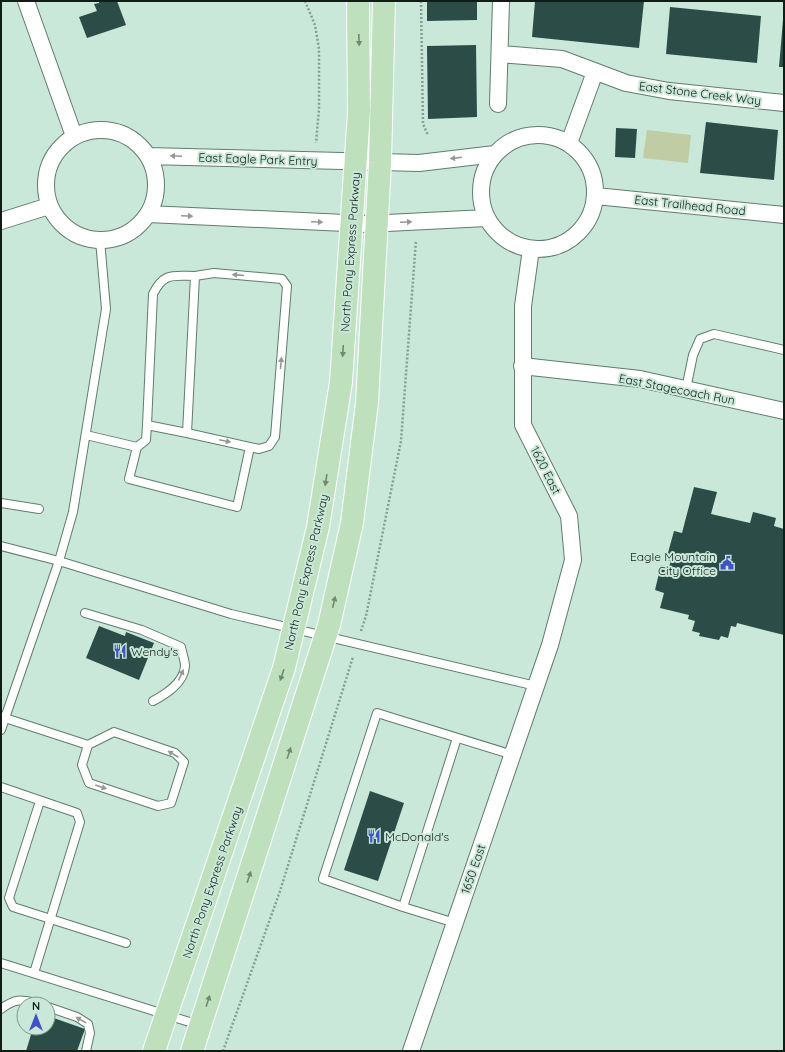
<svg xmlns="http://www.w3.org/2000/svg" width="785" height="1052" font-family="Quicksand,sans-serif">
  <rect width="100%" height="100%" fill="#c9e8d9"/>
  <path fill="#c0cca3" d="M647,130L691,135L688,163L643,158Z"/>
  <path fill="#2c4c48" d="M99,1H117L126,25L87,38L79,17L97,11L94,4L99,3Z
    M427,1H477V20L427,21Z
    M535,1H644L639,48L532,37Z
    M670,7L761,16L757,63L666,54Z
    M783,20L784,21V67H779Z
    M476,45L477,117L428,119L427,46Z
    M706,122L778,130L774,180L700,173Z
    M616,128L637,129L635,158L615,157Z
    M694,487L717,492L711,514L750,523L753,512L776,518L774,526L784,529V635L737,623L736,627L731,626L728,638L721,636L719,640L699,636L700,633L692,631L695,621L688,619L689,615L660,608L664,593L655,590L661,565L669,567L671,561L666,560L674,531L682,533Z
    M99,626L125,636L126,632L154,643L139,680L86,658Z
    M370,791L404,803L378,881L344,870Z
    M48,1016L85,1029L77,1051H26L33,1028H48Z"/>
  <g fill="none" stroke-linecap="round" stroke-linejoin="round">
    <g stroke="#607c6f" stroke-width="10">
      <path id="service" d="M686,389L693,355L700,339L714,334L784,350
        M187,433L259,449L269,446L275,437L287,286L282,279L214,273L195,276
        M86,435L137,447L146,440L147,425L153,294C164,272 173,276 195,276L187,433L147,425
        M137,447L129,479L237,507L250,447
        M1,503L39,509
        M1,546L59,561L73,512L106,309L100,240
        M85,613L142,630L181,647C182,653 185,660 185,666C184,683 166,694 153,701
        M1,716L5,718L1,730
        M457,738L403,907L323,879L377,713L513,755
        M88,745L82,765L89,783L158,806L171,803L184,762L175,753L114,732L88,745L5,718L59,561L231,614L536,686
        M1,787L77,813L80,822L34,973
        M40,801L9,898L13,907L126,943
        M403,907L455,923
        M1,963L199,1025
        M48,1007L77,1017L88,1024L90,1033L86,1051
        M1,1009C17,997 22,1000 40,1004"/>
    </g>
    <g stroke="#607c6f" stroke-width="18">
      <path id="minor" d="M26,1L74,136
        M500,54L562,59L626,83L669,91L784,103
        M498,104L501,1
        M46 185a55 55 0 1 1 110 0a55 55 0 1 1-110 0Z
        M481 192a57 57 0 1 1 114 0a57 57 0 1 1-114 0Z
        M569,143L595,72
        M148,156L419,163L495,154
        M596,196L784,215
        M148,214L367,224L486,218
        M1,221L49,206
        M522,366L640,379L784,411
        M411,1051L550,645L573,560L569,516L523,425V306L531,249"/>
    </g>
    <g stroke="#fff" stroke-width="24">
      <path id="primary" d="M154,1051L284,668L318,527L341,382L359,111L358,1
        M192,1051L329,625L352,523L367,403L380,163L384,1"/>
    </g>
    <path stroke="#869d92" stroke-width="2.5" stroke-dasharray="2 2" stroke-linecap="butt" d="M305,1L315,25L319,49V109L316,143
      M421,1L423,124L428,135
      M361,631L366,616L401,441L416,240
      M223,1051L280,891L353,657"/>
    <use href="#service" stroke="#fff" stroke-width="8"/>
    <use href="#minor" stroke="#fff" stroke-width="16"/>
    <use href="#primary" stroke="#bfe0bc" stroke-width="22"/>
  </g>
  <defs><path id="oneway-solid" d="M-6-.8H1V-3.2L6.5 0L1 3.2V.8H-6Z"/></defs>
  <g fill="#718872">
    <use href="#oneway-solid" transform="translate(359 40) rotate(88)"/>
    <use href="#oneway-solid" transform="translate(343 351) rotate(93)"/>
    <use href="#oneway-solid" transform="translate(326 480) rotate(99)"/>
    <use href="#oneway-solid" transform="translate(334 602) rotate(-77)"/>
    <use href="#oneway-solid" transform="translate(282 675) rotate(109)"/>
    <use href="#oneway-solid" transform="translate(289 753) rotate(-72)"/>
    <use href="#oneway-solid" transform="translate(249 877) rotate(-72)"/>
    <use href="#oneway-solid" transform="translate(208 1001) rotate(-72)"/>
  </g>
  <g fill="#949997">
    <use href="#oneway-solid" transform="translate(176 156) rotate(-178)"/>
    <use href="#oneway-solid" transform="translate(456 158) rotate(173)"/>
    <use href="#oneway-solid" transform="translate(187 216) rotate(3)"/>
    <use href="#oneway-solid" transform="translate(317 222) rotate(3)"/>
    <use href="#oneway-solid" transform="translate(406 222) rotate(-3)"/>
    <use href="#oneway-solid" transform="translate(238 275) rotate(-175)"/>
    <use href="#oneway-solid" transform="translate(281 363) rotate(-85)"/>
    <use href="#oneway-solid" transform="translate(225 441) rotate(12)"/>
    <use href="#oneway-solid" transform="translate(181 675) rotate(-65)"/>
    <use href="#oneway-solid" transform="translate(173 754) rotate(-150)"/>
    <use href="#oneway-solid" transform="translate(101 787) rotate(19)"/>
    <use href="#oneway-solid" transform="translate(81 1020) rotate(-151)"/>
  </g>
  <defs>
    <g id="civic-bare" transform="scale(1.08)"><path d="M-.6-6.5H3V-4.5H.6V-3L4-1V1h2V6H-6V1h2V-1L-.6-3ZM-1.2 2.5V6h2.4V2.5Z" fill="#3e52c5" stroke="#c9e8d9" stroke-width="2.5" paint-order="stroke"/></g>
    <g id="restaurant-bare" transform="scale(1.08)"><path d="M-5-6h1v4h1v-4h1v4h1v-4h1v5L-1.5 .5V6h-2V.5L-5-1ZM5-6V6H3V1.5H1.5Q1.5-4 5-6Z" fill="#3e52c5" stroke="#c9e8d9" stroke-width="2.5" paint-order="stroke"/></g>
  </defs>
  <g fill-rule="evenodd">
    <use href="#civic-bare" x="727" y="563"/>
    <use href="#restaurant-bare" x="120" y="651"/>
    <use href="#restaurant-bare" x="374" y="836"/>
  </g>
  <g text-anchor="middle" dominant-baseline="central" stroke-width="4" stroke-linejoin="round" paint-order="stroke">
    <g font-size="12" fill="#111c17" stroke="#c9e8d9">
      <text transform="translate(700 93) rotate(7)">East Stone Creek Way</text>
      <text transform="translate(258 159) rotate(2)">East Eagle Park Entry</text>
      <text transform="translate(690 205) rotate(6)">East Trailhead Road</text>
      <text transform="translate(350 252) rotate(-86)">North Pony Express Parkway</text>
      <text transform="translate(677 389) rotate(11)">East Stagecoach Run</text>
      <text transform="translate(546 470) rotate(63)">1620 East</text>
      <text transform="translate(306 572) rotate(-77)">North Pony Express Parkway</text>
      <text transform="translate(473 869) rotate(-71)">1650 East</text>
      <text transform="translate(212 882) rotate(-71)">North Pony Express Parkway</text>
    </g>
    <g font-size="12" fill="#111c17" stroke="#c9e8d9" text-anchor="start">
      <text x="716" y="556" text-anchor="end">Eagle Mountain<tspan x="716" dy="14">City Office</tspan></text>
      <text x="131" y="651">Wendy's</text>
      <text x="385" y="836">McDonald's</text>
    </g>
  </g>
  <rect width="785" height="1052" fill="none" stroke="#111c17" stroke-width="4"/>
  <g transform="translate(36 1016)"><circle r="19" fill="#c9e8d9" stroke="#7f968b"/>
  <path d="M0-3L7 15L0 10L-7 15Z" fill="#3e52c5"/>
  <text y="-6" font-size="11" font-weight="bold" text-anchor="middle" fill="#111c17">N</text>
  </g>
</svg>
